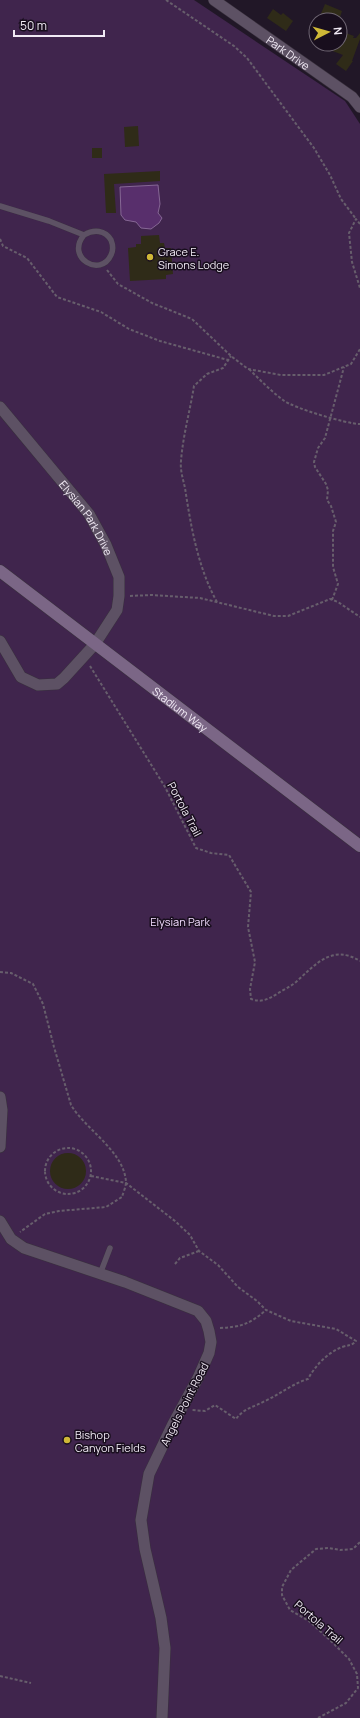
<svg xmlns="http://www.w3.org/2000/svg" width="360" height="1718" font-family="Manrope,sans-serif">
  <rect width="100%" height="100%" fill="#211727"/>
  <path fill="#40254d" d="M0,0H194L345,101L360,124V1718H0Z"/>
  <path fill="#582f6c" stroke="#866795" d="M158,185L160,204L158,213L162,218L159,223L151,229L141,228L136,222L125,220L121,215L120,187Z"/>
  <path fill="#2f2b18" d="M325,4L342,11L339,20H328L320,16Z
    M273,9L281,15L283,13L293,21L286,31L267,18Z
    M340,31L354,36L353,38H356L360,33V39L352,61H353L346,71L336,64L343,55L317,45L340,44Z
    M138,126L139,146L125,147L124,127Z
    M92,148H102V158H92Z
    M160,171V181L114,184L116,213H106L104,174Z
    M159,235L160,243H164L165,248H171L173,274L166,275V279L130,281L128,248L136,247V244H141V236Z
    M50 1171a18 18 0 1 1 36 0a18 18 0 1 1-36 0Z"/>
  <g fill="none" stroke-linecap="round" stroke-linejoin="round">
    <g stroke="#39313d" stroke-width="6">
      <path id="service" d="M0,206L49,221L84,235C94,229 105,230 111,240C113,245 113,251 111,255C101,278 65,258 84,235
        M100,1274L110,1248"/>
    </g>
    <g stroke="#39313d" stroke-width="12">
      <g id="minor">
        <path id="s1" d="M214,0L352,97L360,107"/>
        <path id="s2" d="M0,407L89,514L106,545L119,577V596L117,610L95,644L64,678L57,684L38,685L21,677L0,641"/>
        <path d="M0,1097L2,1110L0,1147"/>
        <path d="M0,1221L11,1239L24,1248L125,1282L198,1311L206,1321L209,1331L211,1342L209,1353L198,1378L173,1424L149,1474L141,1520L145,1549L161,1618L165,1648L162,1718"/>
      </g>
    </g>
    <g stroke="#39313d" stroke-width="13">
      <g id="secondary">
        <path id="s3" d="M0,571L360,846"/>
      </g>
    </g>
    <path stroke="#675e6c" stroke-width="2" stroke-dasharray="3 2" stroke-linecap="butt" d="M166,0L234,46L247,58L314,148L330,175L341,199L356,219
      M360,224L356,219L349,233L352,262L360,288
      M0,239L3,246L27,258L57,297L101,312L129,329L160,341L228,360
      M107,270L118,284L152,303L192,319L231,356L248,369L281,375H324L351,364L360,349
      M249,369C260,380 271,391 283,400C293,408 347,424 360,424
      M130,596L151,595L200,598L274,616H288L330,599L338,602L360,617
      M332,600L338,584L333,567V531L336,522L331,506L327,500L328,490L326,484L315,467L314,462L318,448L325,438L344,367
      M217,602C198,568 191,527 185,488C183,479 180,470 181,461C183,435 190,411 194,386L207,374L223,368L231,356
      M90,666L165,787L196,848L211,853L229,855L251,892L248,927L255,962L250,989L251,999C262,1003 268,999 277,994C283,990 290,987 296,982C316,964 332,944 360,961
      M0,972L11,973L33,984L43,1004L54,1047L71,1105C86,1130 124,1151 126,1182C126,1187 123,1193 122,1197L106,1207L59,1211L45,1214L20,1232
      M45 1171a23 23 0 1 1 46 0a23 23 0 1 1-46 0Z
      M91,1176L126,1183L175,1221L190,1235L199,1251L218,1265L238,1287L257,1301L266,1310L291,1321L336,1329L356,1341C352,1346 348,1345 342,1347C327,1353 315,1366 308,1379C292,1384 280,1394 265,1401C254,1407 244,1408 236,1419L215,1405L205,1411L192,1410
      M175,1264L180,1258L199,1251
      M220,1328C241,1327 250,1324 266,1310
      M0,1676L31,1683
      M318,1718L346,1703L358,1688L357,1674L349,1659L333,1643L309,1621L290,1610L282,1595V1587L291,1570L316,1549L329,1548L340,1550L353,1549L360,1542"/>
    <use href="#service" stroke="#5d5164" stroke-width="5.5"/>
    <use href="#minor" stroke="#5d5164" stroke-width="11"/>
    <use href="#secondary" stroke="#7b6686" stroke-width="12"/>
  </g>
  <g fill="#cfb837" stroke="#180e1d" stroke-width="1.5">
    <circle cx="150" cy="257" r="4"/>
    <circle cx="67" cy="1440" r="4"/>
  </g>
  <g text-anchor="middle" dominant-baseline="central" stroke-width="3" stroke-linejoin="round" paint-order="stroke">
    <g font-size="11" fill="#f1eaf5" stroke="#180e1d">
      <text stroke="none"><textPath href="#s1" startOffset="91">Park Drive</textPath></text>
      <text stroke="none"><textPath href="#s2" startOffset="141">Elysian Park Drive</textPath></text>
      <text stroke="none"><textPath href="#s3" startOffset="227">Stadium Way</textPath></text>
      <text transform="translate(185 809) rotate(62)">Portola Trail</text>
      <text transform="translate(184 1404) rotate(-63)">Angels Point Road</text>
      <text transform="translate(319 1622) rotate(41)">Portola Trail</text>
    </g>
    <g font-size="11" fill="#f1eaf5" stroke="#180e1d" text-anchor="start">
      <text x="158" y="251">Grace E.<tspan x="158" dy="13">Simons Lodge</tspan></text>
      <text x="75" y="1434">Bishop<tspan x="75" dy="13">Canyon Fields</tspan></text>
    </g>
    <g font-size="11" fill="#f1dafe" stroke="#180e1d">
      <text x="180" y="921">Elysian Park</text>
    </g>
  </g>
  <g transform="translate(328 32) rotate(84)"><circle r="19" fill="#180e1d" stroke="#6f6673"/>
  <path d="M0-3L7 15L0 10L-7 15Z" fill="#cfb837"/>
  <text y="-6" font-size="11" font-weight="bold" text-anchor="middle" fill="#f1eaf5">N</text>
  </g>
  <path d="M14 30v6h90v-6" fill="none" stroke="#f1eaf5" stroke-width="2"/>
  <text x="20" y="30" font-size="12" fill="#f1eaf5" stroke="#180e1d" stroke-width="3" paint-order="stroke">50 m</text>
</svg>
